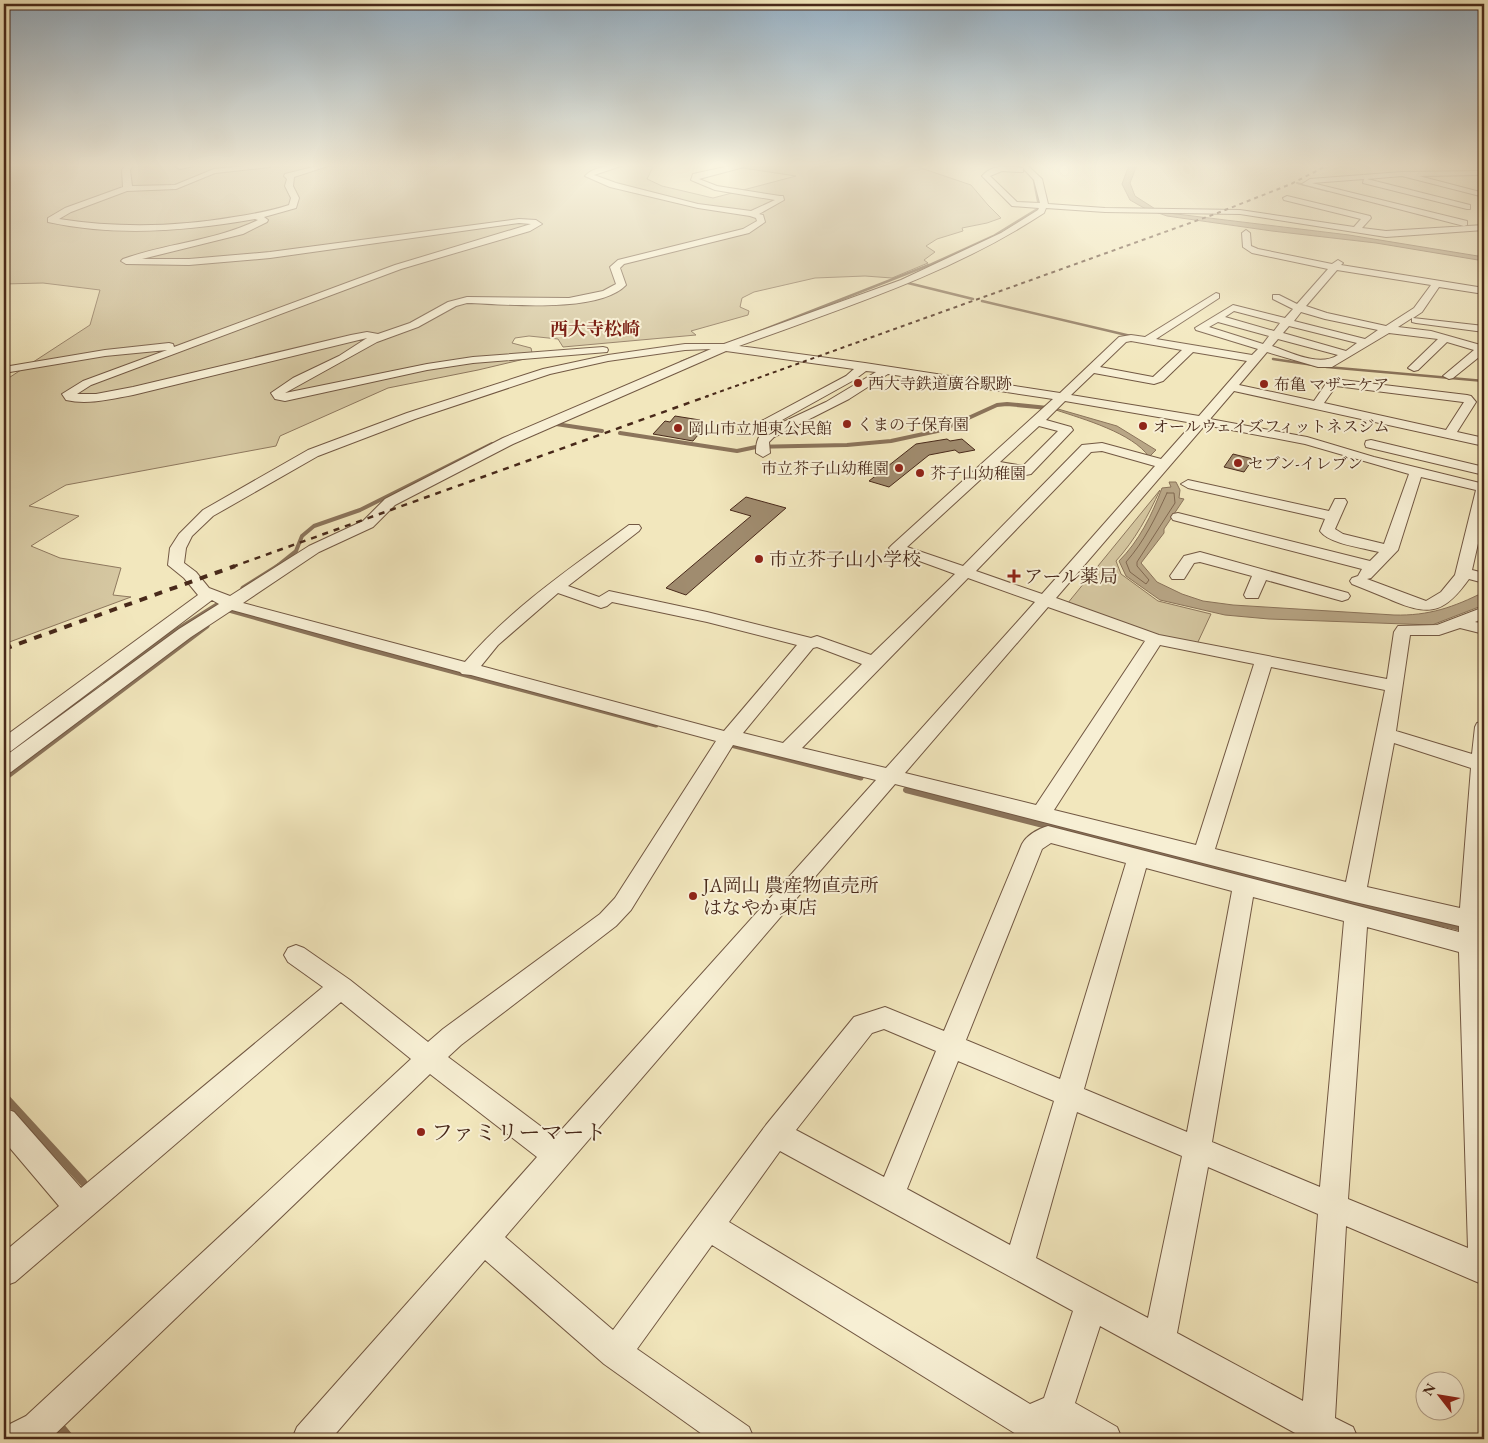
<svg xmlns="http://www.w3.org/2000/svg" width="1488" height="1443" font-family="'EB Garamond','Noto Serif JP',serif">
  <rect width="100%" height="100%" fill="#f2e7bd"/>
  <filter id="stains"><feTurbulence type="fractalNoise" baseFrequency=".004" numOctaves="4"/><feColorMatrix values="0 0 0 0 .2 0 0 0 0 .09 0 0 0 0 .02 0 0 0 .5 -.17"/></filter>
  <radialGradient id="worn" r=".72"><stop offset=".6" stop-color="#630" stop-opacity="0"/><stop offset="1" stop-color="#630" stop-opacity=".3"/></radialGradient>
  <path fill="#d5c7a1" stroke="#8e785e" d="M4,165H660L653,167L647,179L662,186L713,198L796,176L722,165H912L971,185L988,205L1001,218L987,223L962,228L963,231L937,239L926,246L935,252L924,260L928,263L892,278L865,276L815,278L754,292L742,298L740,307L749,311L748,315L691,331L696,335L563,347L558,339L529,336L515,338L512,343L531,348L533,357L478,370L388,388L280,436L276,446L66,485L29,506L79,516L31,546L60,558L121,568L113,595L131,597L4,644V381L90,325L100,290L43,283L4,284Z
    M1160,490C1148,516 1135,540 1116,561L1121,574L1158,601L1211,614L1197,644L1158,635L1067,604Z"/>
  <path fill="#b8a686" stroke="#8b745b" d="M1129,165H1137L1130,183L1135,196L1160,212L1349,235L1484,257V261L1376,243L1272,231L1167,216L1144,208L1130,200L1122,184Z
    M1058,409L1117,426L1156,450L1149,457C1133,433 1083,419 1056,410Z
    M1169,482H1176L1180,490L1179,498L1184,499L1164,529V533L1141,563L1157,582L1182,594L1203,601L1233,605L1394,615C1429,616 1454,607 1484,592V605L1432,625L1269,619L1225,615L1160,600L1126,576L1119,561C1139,541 1152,515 1162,488L1171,487Z"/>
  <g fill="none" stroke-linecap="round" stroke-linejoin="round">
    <path stroke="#806850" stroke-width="1" d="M1167,493H1174L1175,503L1137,562V566L1149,580L1146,584L1130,572L1126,562C1144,542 1156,517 1167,493Z"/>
    <path stroke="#8b745b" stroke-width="2" d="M1297,183L1328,191
      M927,266L993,236L1037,209L1038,202L1033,177L1018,165"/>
    <path stroke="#8b745b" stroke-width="2.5" d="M908,283L973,299
      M982,301L1135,337
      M1273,359L1327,367L1484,381
      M681,362L929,265"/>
    <path stroke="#8b745b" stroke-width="4" d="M556,424L602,431
      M620,433L737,451L756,447L847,445L891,441L942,430L997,405L1007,404L1048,408
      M276,567L296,551L302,536L314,526L360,510L492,444"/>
    <path stroke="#8b745b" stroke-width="5" d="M243,588L278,566
      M229,610L356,646L656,725
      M104,681L158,642L223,601
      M727,744L861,778
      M4,755L12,749
      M4,779L207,626"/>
    <path stroke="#8b745b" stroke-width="6" d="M906,790L1356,905L1466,929"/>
    <path stroke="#8b745b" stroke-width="8" d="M4,1096L83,1182
      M51,1439L62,1428L71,1439"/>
  </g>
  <path fill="#a08c6f" stroke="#48291a" d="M675,416L700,420L693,428L703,429L693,441L653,434L665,421L670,422Z
    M947,439L950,441L962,439L975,450L959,453L955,450L929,455L889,487L869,481L916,444Z
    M1233,454L1253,459L1244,472L1224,467Z
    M746,497L786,508L686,595L666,588L751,516L730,510Z"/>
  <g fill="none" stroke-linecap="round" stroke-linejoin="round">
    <g stroke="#725843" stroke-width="2">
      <path id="minor" d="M126,165H133L130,170L132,186L175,185L214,169L255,165H274L270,167L215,173L176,189L127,191L71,212L59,219C117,228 176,227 234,217C253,214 271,211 289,205L291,198L285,186L287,179L284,176L285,174L321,165H331L294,177L293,186L299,198L296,208L264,217L268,220L267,222L243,234L142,259H189L270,252L519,219L536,220L542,224L530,231L401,269L91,385L77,394H96L133,387L351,335L367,332L378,334L410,323L448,302L467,297L569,298L603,291L616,284L610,267L618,260L743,229L757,221L756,218L750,216L698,208L610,187L585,176C593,167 613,164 624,165L594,175L616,183L698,204L751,211L775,200L715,190L691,180L693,174L734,165H744V167L699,179L717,186L780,196H783L784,200L759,214L763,215L765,222L749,233L624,264L620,268L626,285C598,314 505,304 467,303L456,306L418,327L377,342L285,393L427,364L473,357L603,347L607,348L608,350L607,352L473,363L427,370L285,401L275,399L271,393L293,378L339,356L367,338L133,395C111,399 88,405 66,400L62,394L83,381L167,350L105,356L4,373V367L105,350L169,343L173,344L174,347L395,265L531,224L519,223L270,258L189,265L126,264L121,261L123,259C167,243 215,241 258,220L255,219C188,231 116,237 48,222V218L65,208L123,187L122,170Z
        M177,165H198L180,169L176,167Z
        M1020,165H1027L1042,179L1048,204L1105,208L1240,210L1354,227L1361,219L1284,200L1283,198L1287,196L1370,216L1371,218L1362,228L1386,231L1484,225V230L1386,237L1240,214L1105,212L1046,208L1044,213C951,274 843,308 739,346L865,363L1060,393L1119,337L1131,335L1145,337L1216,293L1219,294V298L1156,339L1252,355L1258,349L1196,330L1195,328L1233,305L1285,318L1293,309L1273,299V295H1279L1297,304L1328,269L1252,253L1243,247L1242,233L1246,230L1250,233L1251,246L1258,249L1332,264L1338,260L1343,263L1341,265L1484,288V294L1439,287L1422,312L1413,318L1484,326V332L1416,323L1412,322V318L1398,327L1431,331L1484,346V353L1453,378L1449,379L1443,376L1474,350L1447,342L1418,370L1414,371L1408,368L1410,366L1438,339L1389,333L1332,367H1318L1267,352L1239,385L1314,401L1327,382L1334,379L1467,395L1471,396L1476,402L1457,432L1484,438V446L1234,391L1210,419L1307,437L1374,457L1484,484V517L1472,570L1484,573V583L1469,579C1446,611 1432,617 1396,602C1382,596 1367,590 1352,584L1350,581L1352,578L1358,576L1362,569L1173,520L1171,517L1173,514L1178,513L1370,561L1379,552C1364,548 1329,544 1320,531L1325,519L1188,488L1181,484L1188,480L1329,511L1335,499H1345L1347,502L1335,529L1343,534L1384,544L1409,474L1305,444L1205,425L1056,598L1159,635L1387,679L1394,632L1398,626L1437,625L1484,607V618L1475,622L1484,624V634L1460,628L1439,635H1410L1396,731L1472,754L1475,727L1477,723L1484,721V928H1482V935L1484,986V1285L1346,1226L1335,1418L1353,1427L1358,1439H1306L1100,1326L1075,1403L1117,1427L1122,1439H1074L1065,1434L1064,1439H1030L1031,1438L1028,1439L1016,1434L712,1245L637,1349L749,1427L754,1439H709L604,1364L485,1260L331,1439H292L297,1427L537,1157L430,1074L50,1439H4V1427L26,1416L411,1059L341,1002L15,1282L4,1286V1252L59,1206L4,1141V1108L14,1112L81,1188L323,987L288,962L284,955L288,948L296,945L304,948L350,980L428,1042L443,1029L600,914L615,898L716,741L471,675L462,674L460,672L232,610L191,637L11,772L4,774V757L179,629L219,604L212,600L11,751L4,752V737L198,595L184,578L168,565L170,548L179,534L203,510L308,450L407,413L543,369L608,355L685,344H724L901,280L1001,233L1038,210L1039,208L1012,206L982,176C992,164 1008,166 1023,168ZM1023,168L1034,180L1040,203L1017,202L990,176L1002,171L1020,172H1023ZM1337,270L1431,285L1414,308L1386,326L1327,313L1306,306ZM1234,311L1280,323L1274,331L1225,317ZM1301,312L1325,319L1378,330L1365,339L1294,321ZM1218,322L1269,336L1263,344L1209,327ZM1289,326L1357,343L1346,351L1283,333ZM1278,339L1338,355C1319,367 1292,353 1272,346ZM1131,341L1182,350L1153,377L1100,367L1126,342ZM711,349L503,438L385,499L363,521L309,546L230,596L209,588L196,572L184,563L186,548L192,536L213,516L318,456L415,419L550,374L608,361L685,350ZM726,351L854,369L846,376L756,424L741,427L739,430L745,434L764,430L854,380L866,371L876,372L826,402L764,431C757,437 756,444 756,453L763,457L770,453L769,442L774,437L849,399L888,374L1053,399L892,545L889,548L892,551L955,574L871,655L817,636L811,638L707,612L609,591L599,597L568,586L639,531L641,528L639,525H629C572,567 511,608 465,662L243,603L319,552L373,527L395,505L513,444ZM1193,352L1247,361L1199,416L1071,395L1094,373L1154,384L1163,381ZM1336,386L1463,402H1464L1446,430L1324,403ZM1065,401L1193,423L1161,459L1102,443L1082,445L963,566L907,547L992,469L1026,475L1031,474L1073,430L1071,427L1046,420ZM1039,426L1058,431L1023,466L1000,462ZM1102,451L1155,466L1042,594L976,571L1091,452ZM1421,477L1476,490L1455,575L1441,592L1426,601L1367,579L1371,578L1398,550ZM968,578L1035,602L886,768L802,748ZM558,593L601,608L607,606L612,602L707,622L797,645L724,731L481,666L498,645ZM1048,607L1145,641L1036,805L905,773ZM1160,645L1254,664L1196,845L1054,810ZM817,647L862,664L783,743L743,733L813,648ZM1271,667L1385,690L1346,882L1215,849ZM1394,743L1471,768L1460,908L1367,887ZM733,745L876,780L555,1137L448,1057L461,1045L616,926L631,910ZM895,784L1355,902L1459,926V932L1048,826C1038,829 1027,835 1022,844L944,1031L885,1007L854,1017L766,1125L613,1330L505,1237ZM1051,843L1126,863L1060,1079L966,1040L1042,849ZM1146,868L1232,891L1187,1132L1084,1089ZM1253,897L1344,921L1320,1187L1212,1142ZM1367,927L1459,952L1468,1248L1348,1199ZM884,1029L936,1051L884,1177L796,1130L872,1033ZM958,1061L1054,1101L1010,1245L907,1189ZM1077,1112L1182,1156L1148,1318L1036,1258ZM780,1151L1073,1311L1044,1398L1030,1404L729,1222ZM1208,1167L1318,1214L1303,1401L1177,1333Z
        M1484,171V175L1419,176L1484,193V197L1402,176L1367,179L1470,205V209H1467L1363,183L1364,179L1312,183L1467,221V225L1464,226L1302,184L1310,179L1402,172Z
        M1371,440L1484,467V475L1366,447L1365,444L1366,441Z
        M1200,552L1348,593L1350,596L1348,599L1342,601L1266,580L1258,598H1246L1244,595L1252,576L1200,562L1194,563L1184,579H1172L1170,576L1184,556Z"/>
    </g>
    <use href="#minor" fill="#f7efd4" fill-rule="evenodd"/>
    <path stroke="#48291a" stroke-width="2" stroke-dasharray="4 4" stroke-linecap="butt" d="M705,397L1215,214L1291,184L1328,165"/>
    <path stroke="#48291a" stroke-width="2.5" stroke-dasharray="6 6" stroke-linecap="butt" d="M232,567L708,396"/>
    <path stroke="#48291a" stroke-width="4" stroke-dasharray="8 8" stroke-linecap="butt" d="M4,649L235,566"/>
  </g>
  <linearGradient id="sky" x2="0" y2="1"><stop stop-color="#95aec1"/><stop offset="0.45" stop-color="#f9f4e1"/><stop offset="1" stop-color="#f9f4e1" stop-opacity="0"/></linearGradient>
  <rect width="1488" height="367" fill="url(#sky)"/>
  <g fill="#8f2418" stroke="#f7efd4" stroke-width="2">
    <circle cx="858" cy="383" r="5"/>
    <circle cx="1264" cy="384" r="5"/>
    <circle cx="847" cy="424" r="5"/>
    <circle cx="1143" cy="426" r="5"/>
    <circle cx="678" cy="428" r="5"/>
    <circle cx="1238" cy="463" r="5"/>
    <circle cx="899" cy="468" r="5"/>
    <circle cx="920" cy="473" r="5"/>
    <circle cx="759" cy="559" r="5"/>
    <path d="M1011.5 568.5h5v5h5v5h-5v5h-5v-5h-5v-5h5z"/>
    <circle cx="693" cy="896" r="5"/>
    <circle cx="421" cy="1132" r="5"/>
  </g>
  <g text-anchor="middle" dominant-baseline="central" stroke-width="4" stroke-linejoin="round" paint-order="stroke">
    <g font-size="16" fill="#48291a" stroke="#f7efd4" text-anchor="start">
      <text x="868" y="383">西大寺鉄道廣谷駅跡</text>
      <text x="1274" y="384">布亀 マザーケア</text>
      <text x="857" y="424">くまの子保育園</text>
      <text x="1153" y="426">オールウェイズフィットネスジム</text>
      <text x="688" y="428">岡山市立旭東公民館</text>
      <text x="1248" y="463">セブン-イレブン</text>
      <text x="889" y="468" text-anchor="end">市立芥子山幼稚園</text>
      <text x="930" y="473">芥子山幼稚園</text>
    </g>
    <g font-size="18" font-weight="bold" fill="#7a1f14" stroke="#f7efd4">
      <text x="595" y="328">西大寺松崎</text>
    </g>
    <g font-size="19" fill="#48291a" stroke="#f7efd4" text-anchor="start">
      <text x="769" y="559">市立芥子山小学校</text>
      <text x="1024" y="576">アール薬局</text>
      <text x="703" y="885">JA岡山 農産物直売所<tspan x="703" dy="22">はなやか東店</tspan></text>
    </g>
    <g font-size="22" fill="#48291a" stroke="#f7efd4" text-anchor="start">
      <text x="431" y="1132">ファミリーマート</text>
    </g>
  </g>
  <rect width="1488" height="1443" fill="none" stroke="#f2e7bd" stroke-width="20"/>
  <rect x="5" y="5" width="1478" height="1433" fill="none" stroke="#48291a" stroke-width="2.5"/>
  <rect x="10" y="10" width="1468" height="1423" fill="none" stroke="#48291a"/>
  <g transform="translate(1440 1396) rotate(301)"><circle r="24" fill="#f7efd4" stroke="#b1a08a"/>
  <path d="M0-4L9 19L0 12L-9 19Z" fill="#8f2418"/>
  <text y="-8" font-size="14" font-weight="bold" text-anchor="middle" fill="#48291a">N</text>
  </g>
  <rect width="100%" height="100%" filter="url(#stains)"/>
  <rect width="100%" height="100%" fill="url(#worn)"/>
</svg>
